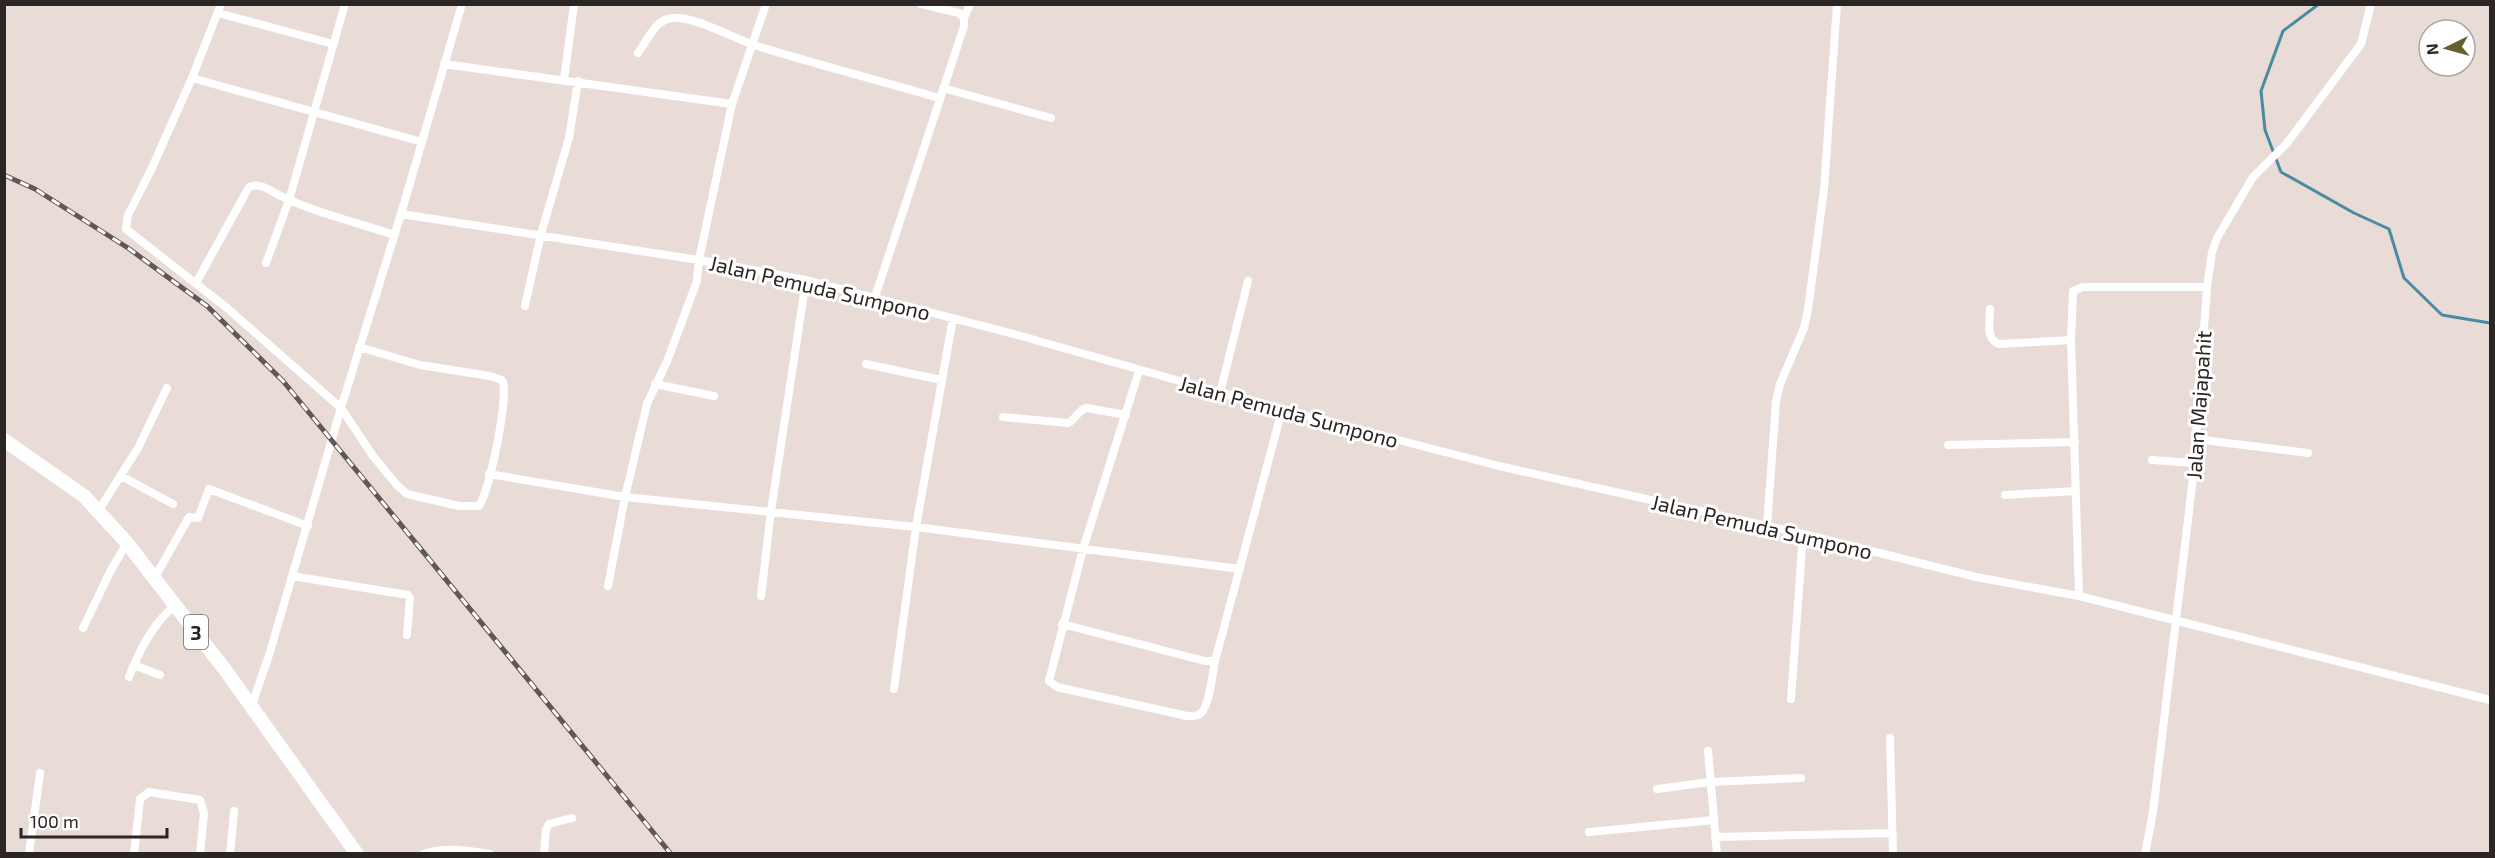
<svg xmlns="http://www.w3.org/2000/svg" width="2495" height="858" font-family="'Exo 2',sans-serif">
  <rect width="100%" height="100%" fill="#e9dbd6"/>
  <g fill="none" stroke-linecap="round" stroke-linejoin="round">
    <path stroke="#498ca2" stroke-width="3" d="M2319,4L2283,31L2261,91L2265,130L2281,172L2354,213L2389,229L2404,278L2442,315L2490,323"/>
    <path stroke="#fff" stroke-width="8" d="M221,4L192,78L151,170L128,215L126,229L227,308L341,408L373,456L397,485L407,494L459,506H479C489,493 510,394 502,380L490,376L420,365L359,347
      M218,13L333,44
      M964,18L970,4
      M638,53C646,43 654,22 668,19C691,13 732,38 754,45C815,64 878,80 939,98
      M444,64L732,104
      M192,78L422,142
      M564,79L574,4
      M943,88L1051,118
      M401,214L699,260L806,280L1021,336L1282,410L1499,466L1803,534L1976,577L2079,596L2490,700
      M266,263L289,200L345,4
      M196,283L249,187C259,182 269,190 279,195C315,213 356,222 394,235
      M875,297L964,26V18L959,13L921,4
      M525,306L541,234L569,138L578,81
      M1990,309C1990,321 1985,339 1999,344L2071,340
      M866,364L941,380
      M1139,371L1083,549L1049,681L1057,687L1187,716C1192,716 1197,717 1201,713C1209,707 1213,672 1215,661
      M655,384L714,396
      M1220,393L1248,281
      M1003,417L1068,423C1076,420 1077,410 1087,408L1126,415
      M2195,439L2308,453
      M1948,445L2075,442
      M2152,460L2194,463
      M489,474L625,497L916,527L1240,569
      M121,476L173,504
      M2005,495L2076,491
      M99,510L138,448L167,388
      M1767,526L1776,401L1780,384L1804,328L1808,309L1824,189L1837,4
      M292,576L408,595L410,598L407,635
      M155,577L189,517L198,518L209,489L308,526
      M608,586L625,497L647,404L668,359L697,281L699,260L732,104L766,4
      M761,596L771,511L806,280
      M2079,596L2071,340L2073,291L2083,287H2207
      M1062,624L1205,661H1215L1282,410
      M83,628L111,570L127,543
      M134,665L160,675
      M129,677C139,651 153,622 176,605
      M894,689L916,527L953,318
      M1791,699L1803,534
      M251,708L270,652L341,408L401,214L462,4
      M1890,738L1893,854
      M1708,751L1717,854
      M1657,789L1710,782L1801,778
      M1589,832L1714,820
      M1715,837L1893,833
      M29,854L40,773
      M134,854L140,799L149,792L200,800L204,813L200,854
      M230,854L234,811
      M423,854C445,847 467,850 490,854
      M544,854L546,830L549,824L572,818
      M2145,854L2153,812L2193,478L2207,287L2212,252L2217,238L2253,177L2287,143L2361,44L2371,4"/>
    <path stroke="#fff" stroke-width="14" d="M4,440L84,496L127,543L226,671L357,854"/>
    <g stroke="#615856" stroke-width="5">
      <path id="rail" d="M4,175L35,189L128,248L207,306L283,381L671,854"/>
    </g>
    <use href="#rail" stroke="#fff" stroke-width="3" stroke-dasharray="9" stroke-linecap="butt"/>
  </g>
  <g text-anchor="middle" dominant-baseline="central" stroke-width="6" stroke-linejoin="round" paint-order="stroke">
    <rect fill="#fff" stroke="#6b6665" stroke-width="1.5" x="184" y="615" width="24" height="34" rx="4.5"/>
    <g font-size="20" font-weight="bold" fill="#2b2523">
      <text x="196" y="632">3</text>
    </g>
    <g font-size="21" fill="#2b2523" stroke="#fff">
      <text transform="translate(820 287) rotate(13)">Jalan Pemuda Sumpono</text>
      <text transform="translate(2198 405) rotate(-86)">Jalan Majapahit</text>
      <text transform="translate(1289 411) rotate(15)">Jalan Pemuda Sumpono</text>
      <text transform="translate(1762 526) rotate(13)">Jalan Pemuda Sumpono</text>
    </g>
  </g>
  <rect width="2495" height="858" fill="none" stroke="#2b2523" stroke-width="12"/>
  <g transform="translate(2447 48) rotate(265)"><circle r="28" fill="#ffffff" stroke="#aaa8a7" stroke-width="1.5"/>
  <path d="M0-4.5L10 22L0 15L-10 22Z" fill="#63612d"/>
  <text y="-9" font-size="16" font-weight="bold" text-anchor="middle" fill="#2b2523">N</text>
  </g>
  <path d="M21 828v9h146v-9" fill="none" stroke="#2b2523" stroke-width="3"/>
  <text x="30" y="828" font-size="18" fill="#2b2523" stroke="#ffffff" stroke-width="4.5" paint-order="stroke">100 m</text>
</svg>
